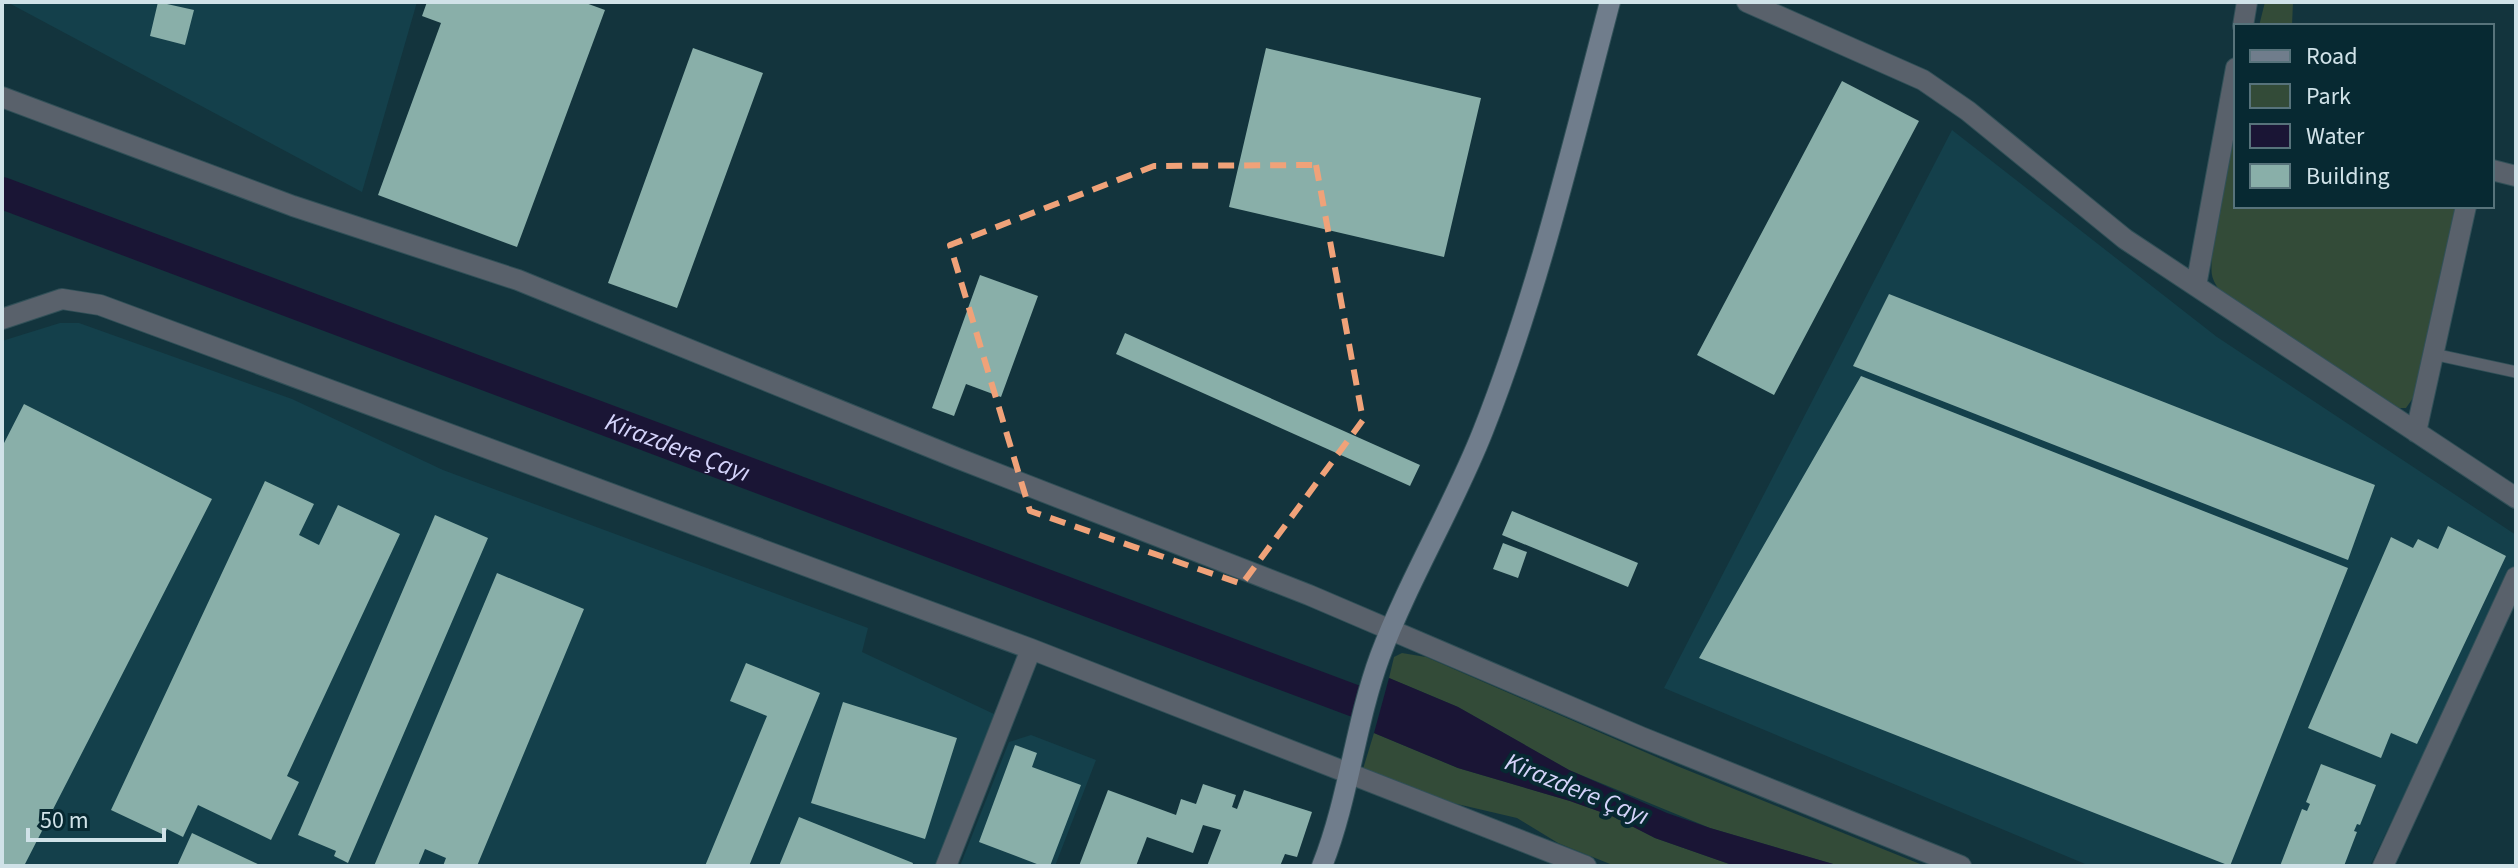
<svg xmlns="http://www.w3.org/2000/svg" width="2518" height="868" font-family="'Source Sans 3',sans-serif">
  <rect width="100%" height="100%" fill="#13343d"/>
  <path fill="#14404b" d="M7,2H417L362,192Z
    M1952,130L2217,337L2516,535V562L2370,866H2090L1664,688Z
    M60,323H79L292,399L443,470L868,628L862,652L994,714L935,866H2V341Z
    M1031,735L1096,760L1055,866H960L1009,742Z"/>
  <path fill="#334b38" d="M2265,2H2293L2292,26H2259Z
    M2236,136V206H2456L2418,379L2413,398L2406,408H2396L2220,292C2217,286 2213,281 2212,275C2208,255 2227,154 2236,136Z
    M1402,653L1426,657L1677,766L1925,866H1840L1710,828L1569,770L1458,707L1389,678L1394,657Z
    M1374,733L1458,768L1570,801L1612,816L1655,838L1735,866H1615L1558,843L1517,818L1440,800L1363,769Z"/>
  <path fill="#1a1535" d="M1389,678L1458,707L1569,770L1667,813L1710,828L1840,866H1735L1655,838L1612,816L1570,801L1458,768L1374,733Z"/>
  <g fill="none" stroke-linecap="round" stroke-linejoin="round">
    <path stroke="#1a1535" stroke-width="32" id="s1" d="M2,193L1355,701"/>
  </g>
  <path fill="#89afa9" d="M158,2L194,10L185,45L150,36Z
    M427,2H583L605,10L517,247L378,195L441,23L422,16Z
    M693,48L763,73L677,308L608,283Z
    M1266,48L1481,98L1444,257L1229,207Z
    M1842,81L1919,121L1774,395L1697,355Z
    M980,275L1038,296L1001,397L966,384L954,416L932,408Z
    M1889,294L2375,485L2348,560L1853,366Z
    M1125,333L1420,465L1410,486L1116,354Z
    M1861,376L2348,568L2230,866L1699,658Z
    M24,404L212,499L24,866H2V447Z
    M265,481L314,504L299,535L319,545L338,505L400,534L287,776L299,782L271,840L198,805L183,837L167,829L164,835L111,810Z
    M1512,511L1638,563L1628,587L1502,535Z
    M435,515L488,538L348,863L334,856L336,851L298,835Z
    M2448,526L2506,556L2417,744L2391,733L2381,758L2308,728L2391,537L2413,548L2418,539L2438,549Z
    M1503,543L1527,552L1518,578L1493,569Z
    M497,573L584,609L477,866H443L446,858L425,849L418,866H374Z
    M746,663L820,693L749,866H705L767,716L730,701Z
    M843,702L957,738L925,839L811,803Z
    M1015,745L1037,753L1032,767L1081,785L1050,866H1042L979,842Z
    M2321,764L2376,785L2360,825L2357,824L2354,831L2357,832L2344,866H2280L2302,809L2307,811L2310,804L2306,802Z
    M1203,784L1236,795L1232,807L1237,809L1244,790L1312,812L1297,857L1285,854L1280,866H1207L1221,830L1203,825L1193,853L1147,837L1136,866H1079L1108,790L1176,815L1181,799L1196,804Z
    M799,817L913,863L912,866H779Z
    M192,833L262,866H177Z"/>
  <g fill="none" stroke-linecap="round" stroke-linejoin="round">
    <g stroke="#315058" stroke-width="13">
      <path id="lane" d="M2433,354L2516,372"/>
    </g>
    <g stroke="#315058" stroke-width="22">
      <path id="street" d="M1747,2L1923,80L1968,111L2125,239L2516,498
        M2243,26L2247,2
        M2,97L293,206L518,280L957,458L1309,595L1641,737L1961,866
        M2492,170L2516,176
        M2196,286L2236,68
        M2,319L62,299L100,305L1031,649L1586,866
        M2416,432L2466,206
        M946,866L1031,649
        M2383,866L2516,577"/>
    </g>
    <g stroke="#315058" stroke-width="22">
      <path id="secondary" d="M1322,866C1349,798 1355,724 1380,656C1409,579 1453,507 1483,431C1538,292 1572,146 1610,2"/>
    </g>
    <use href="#lane" stroke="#59616b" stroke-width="11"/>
    <use href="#street" stroke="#59616b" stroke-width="20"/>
    <use href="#secondary" stroke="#707d8c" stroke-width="20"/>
  </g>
  <path fill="none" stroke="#f0a279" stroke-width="6" stroke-dasharray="16 10" stroke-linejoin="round" d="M1316,165L1363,420L1242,584L1030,511L950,245L1154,166Z"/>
  <g text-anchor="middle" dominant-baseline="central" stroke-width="8" stroke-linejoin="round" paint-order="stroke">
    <g font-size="26" font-style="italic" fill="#d4d3fa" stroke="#072932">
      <text stroke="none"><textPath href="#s1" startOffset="722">Kirazdere Çayı</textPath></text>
      <text transform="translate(1577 789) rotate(22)">Kirazdere Çayı</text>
    </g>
  </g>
  <rect width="2518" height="868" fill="none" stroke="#d0e2e8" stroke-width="8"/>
  <rect x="2234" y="24" width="260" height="184" fill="#072932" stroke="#57737b" stroke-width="2"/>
  <rect x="2250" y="50" width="40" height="12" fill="#707d8c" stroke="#57737b" stroke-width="2"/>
  <text x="2306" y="64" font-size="24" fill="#d0e2e8">Road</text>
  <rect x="2250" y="84" width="40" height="24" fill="#334b38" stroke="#57737b" stroke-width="2"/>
  <text x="2306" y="104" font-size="24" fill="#d0e2e8">Park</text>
  <rect x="2250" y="124" width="40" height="24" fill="#1a1535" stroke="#57737b" stroke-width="2"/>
  <text x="2306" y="144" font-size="24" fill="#d0e2e8">Water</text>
  <rect x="2250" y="164" width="40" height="24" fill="#89afa9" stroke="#57737b" stroke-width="2"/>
  <text x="2306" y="184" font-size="24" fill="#d0e2e8">Building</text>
  <path d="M28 828v12h136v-12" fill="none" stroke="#d0e2e8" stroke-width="4"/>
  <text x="40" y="828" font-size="24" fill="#d0e2e8" stroke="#072932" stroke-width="6" paint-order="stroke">50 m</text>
</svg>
